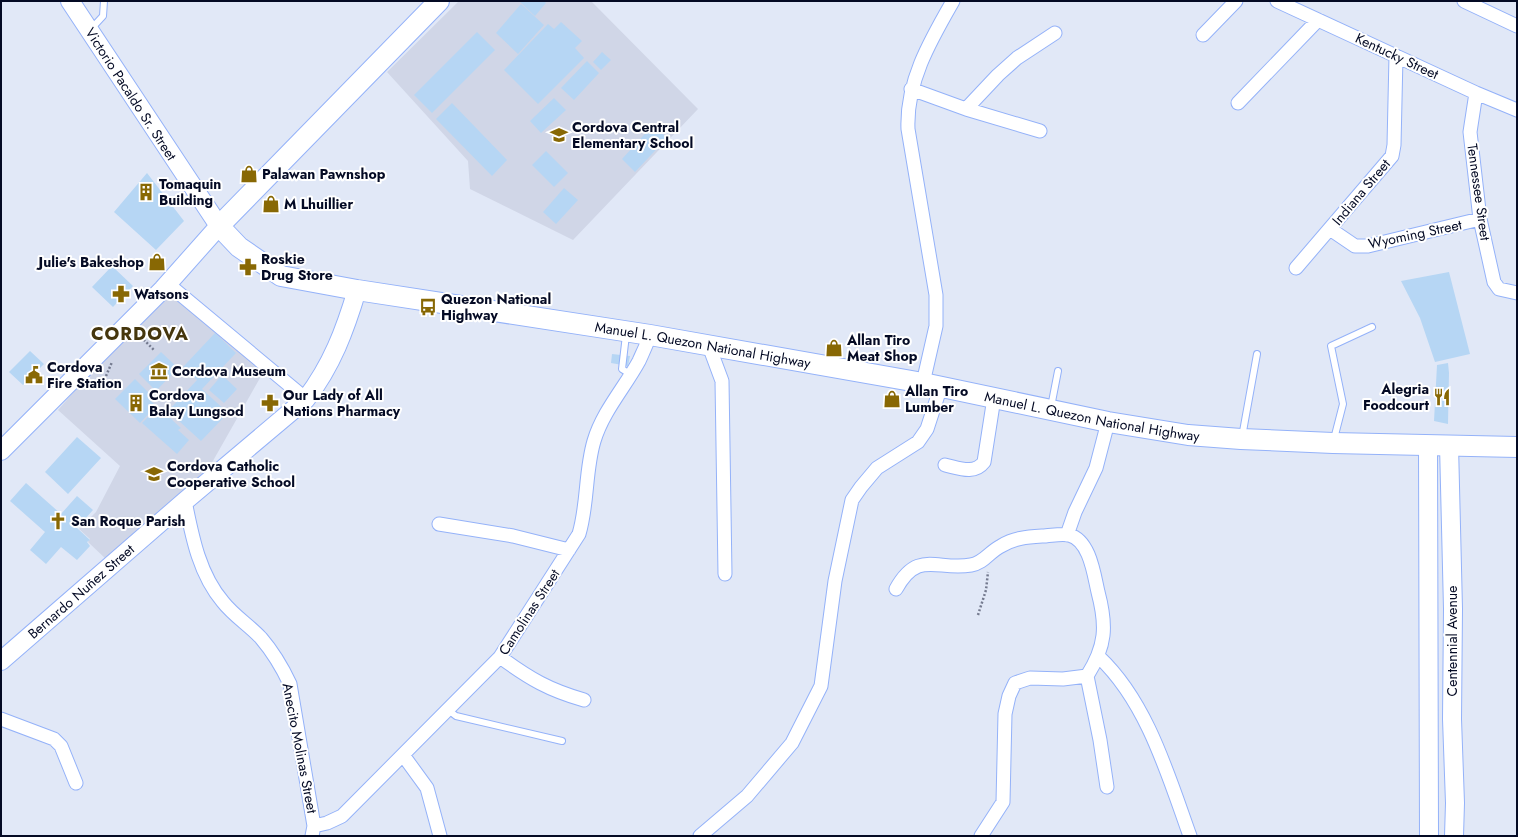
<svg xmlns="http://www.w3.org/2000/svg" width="1518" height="837" font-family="Jost,sans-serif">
  <rect width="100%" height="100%" fill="#e1e8f7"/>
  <path fill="#d0d6e7" d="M459,1H591L698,109L573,240L470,189L468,161L387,72Z
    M170,292L264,371L201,482L107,560L88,542L90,539L79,529L96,512L120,466L58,410L86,378Z"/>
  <path fill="#b6d6f4" d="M519,1H544L546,3L535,16Z
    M521,4L544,25L518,54L496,33Z
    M561,22L582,41L575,48L584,58L538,104L504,70L548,24L554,29Z
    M477,32L495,50L432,113L414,95Z
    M602,52L611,60L601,70L593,62Z
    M587,61L599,73L574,100L561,88Z
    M554,98L566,110L541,133L530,121Z
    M452,103L507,160L492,176L436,119Z
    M653,125L667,138L635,172L622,159Z
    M546,151L568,173L554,187L532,165Z
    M147,173L184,221L156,250L114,212Z
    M564,188L578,200L556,224L543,212Z
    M112,266L133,286L113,307L92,287Z
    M1449,272L1470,354L1435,362L1420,318L1401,281Z
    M215,333L236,353L202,389L228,413L201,441L168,411L197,380L183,367Z
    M30,351L44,364L23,385L9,372Z
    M161,352L178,368L156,391L139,374Z
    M612,354L630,356L628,366L611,363Z
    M1448,363L1449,373L1448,424L1434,421L1437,365Z
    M222,375L237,389L224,403L209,390Z
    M135,379L153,397L150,400L156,406L140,423L115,399Z
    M158,407L181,428L178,430L189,440L177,454L142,423Z
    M77,437L101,458L68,494L45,472Z
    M26,483L61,514L77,496L93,510L77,528L90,540L87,542L90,546L77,560L61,547L46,564L30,550L45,532L10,501Z"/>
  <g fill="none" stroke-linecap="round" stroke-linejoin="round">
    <g stroke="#94b2f9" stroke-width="8">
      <path id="lane" d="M91,29L103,16L104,1
        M626,335L622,369L630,374
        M1051,407L1058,371
        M1242,437L1257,354
        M1334,439L1343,404L1331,346L1372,327
        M447,709L456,716L562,741"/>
    </g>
    <g stroke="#94b2f9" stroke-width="15">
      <path id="street" d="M1277,1L1476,93L1517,110
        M1464,1L1517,26
        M1203,35L1236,1
        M911,89L966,109L1040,131
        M1476,93L1470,132L1480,219L1494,282L1499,289L1517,293
        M1238,103L1318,20
        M966,109L998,75L1017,58L1055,33
        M1330,229L1355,246H1368L1480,219
        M1296,268L1392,156L1394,145L1396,56
        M168,284L306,399
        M709,346L722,381L725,574
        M923,383L936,326V295L908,129C906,82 930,41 953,1
        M945,465C959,468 974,475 984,462L994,398
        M185,501C192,536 199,574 223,602C234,616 249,625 261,638C273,652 282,667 290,684L314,826L312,836
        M439,524L513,536L569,550
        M1067,535L1075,512L1096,468L1108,422
        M896,589C918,549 937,571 971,565C984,563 989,552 1001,546C1014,538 1027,537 1042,536C1050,536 1061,533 1069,535C1090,540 1094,575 1098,592C1107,626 1106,646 1087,676L1063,679L1030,678L1015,683L1009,696L1005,714L1003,802L981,836
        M500,657C530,679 549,690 584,700
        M1099,657C1147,702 1168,775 1190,836
        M1087,676L1100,740L1107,787
        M1,719L54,739L61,746L76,783
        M403,755L427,788L440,836
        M314,826L327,823L342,816L500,657L579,534C588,504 585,471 594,441C603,411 625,387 639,361C643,352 647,344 650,335
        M700,836L747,796L792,743L821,686L835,581L852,500L861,487L877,468L918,442L927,429L941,386"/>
    </g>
    <g stroke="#94b2f9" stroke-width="20">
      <g id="secondary">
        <path d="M1428,445L1429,836"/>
        <path d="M1449,445L1453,609L1452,719L1455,803L1454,836"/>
        <path d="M1,451L163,289L219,226L70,1"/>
        <path id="s1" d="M1,661L185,501L306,399C332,365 345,330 357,290"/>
      </g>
    </g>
    <g stroke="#94b2f9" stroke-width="22">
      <g id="primary">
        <path id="s2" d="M439,1L219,226L239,247L281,276L357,290L650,335L923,383L1108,422L1188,435L1241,439L1333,443L1517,447"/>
      </g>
    </g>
    <path stroke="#747a8f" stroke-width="2.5" stroke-dasharray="2 2" stroke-linecap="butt" d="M138,334L154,350
      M106,376L112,362
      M978,615L986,590L988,572"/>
    <use href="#lane" stroke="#fff" stroke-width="6"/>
    <use href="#street" stroke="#fff" stroke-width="13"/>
    <use href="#secondary" stroke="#fff" stroke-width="18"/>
    <use href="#primary" stroke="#fff" stroke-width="20"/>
  </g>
  <defs>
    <g id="school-bare" transform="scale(1.38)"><path d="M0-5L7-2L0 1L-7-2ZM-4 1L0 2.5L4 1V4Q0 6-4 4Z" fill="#886804" stroke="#fff" stroke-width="2.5" paint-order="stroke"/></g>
    <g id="shop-bare" transform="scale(1.38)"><path d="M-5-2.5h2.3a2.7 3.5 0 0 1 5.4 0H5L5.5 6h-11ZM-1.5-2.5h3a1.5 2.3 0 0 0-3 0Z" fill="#886804" stroke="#fff" stroke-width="2.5" paint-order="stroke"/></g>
    <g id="building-bare" transform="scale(1.38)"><path d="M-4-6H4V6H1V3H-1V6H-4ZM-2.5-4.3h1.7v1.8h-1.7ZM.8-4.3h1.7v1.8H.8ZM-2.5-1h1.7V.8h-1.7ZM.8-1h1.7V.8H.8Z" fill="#886804" stroke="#fff" stroke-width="2.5" paint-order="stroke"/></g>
    <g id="pharmacy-bare" transform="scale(1.38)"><path d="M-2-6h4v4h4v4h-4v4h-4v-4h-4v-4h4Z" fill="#886804" stroke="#fff" stroke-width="2.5" paint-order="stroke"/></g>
    <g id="bus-bare" transform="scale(1.38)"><path d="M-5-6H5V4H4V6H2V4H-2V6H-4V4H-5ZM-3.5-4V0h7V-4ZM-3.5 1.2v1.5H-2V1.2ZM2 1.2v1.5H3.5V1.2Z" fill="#886804" stroke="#fff" stroke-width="2.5" paint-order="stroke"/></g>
    <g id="museum-bare" transform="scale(1.38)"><path d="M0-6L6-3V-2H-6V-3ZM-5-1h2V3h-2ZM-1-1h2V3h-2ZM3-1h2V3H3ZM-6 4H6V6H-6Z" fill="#886804" stroke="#fff" stroke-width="2.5" paint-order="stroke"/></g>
    <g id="civic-bare" transform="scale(1.38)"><path d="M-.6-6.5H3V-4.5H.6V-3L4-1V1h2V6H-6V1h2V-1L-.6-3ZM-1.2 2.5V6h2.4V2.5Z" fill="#886804" stroke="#fff" stroke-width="2.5" paint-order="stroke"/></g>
    <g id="restaurant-bare" transform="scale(1.38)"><path d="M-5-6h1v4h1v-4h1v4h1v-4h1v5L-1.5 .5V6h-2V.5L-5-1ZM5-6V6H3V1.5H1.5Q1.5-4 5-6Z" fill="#886804" stroke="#fff" stroke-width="2.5" paint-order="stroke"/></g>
    <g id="church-bare" transform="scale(1.38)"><path d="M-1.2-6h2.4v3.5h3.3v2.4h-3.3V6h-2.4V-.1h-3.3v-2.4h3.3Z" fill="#886804" stroke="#fff" stroke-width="2.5" paint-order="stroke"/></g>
  </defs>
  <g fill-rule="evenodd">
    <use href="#school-bare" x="559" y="135"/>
    <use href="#shop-bare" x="249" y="174"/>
    <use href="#building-bare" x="146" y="192"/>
    <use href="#shop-bare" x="271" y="204"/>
    <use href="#shop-bare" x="157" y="262"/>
    <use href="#pharmacy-bare" x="248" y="267"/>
    <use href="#pharmacy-bare" x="121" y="294"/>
    <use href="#bus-bare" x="428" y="307"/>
    <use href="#shop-bare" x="834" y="348"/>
    <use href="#museum-bare" x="159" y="371"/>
    <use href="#civic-bare" x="34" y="375"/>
    <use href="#restaurant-bare" x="1442" y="397"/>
    <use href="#shop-bare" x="892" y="399"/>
    <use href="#building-bare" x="136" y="403"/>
    <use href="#pharmacy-bare" x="270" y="403"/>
    <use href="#school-bare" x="154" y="474"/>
    <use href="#church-bare" x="58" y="521"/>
  </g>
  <g text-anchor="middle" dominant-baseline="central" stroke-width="4" stroke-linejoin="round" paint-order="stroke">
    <g font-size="14" fill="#040a24" stroke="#fff">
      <text transform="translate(1397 56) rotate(25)">Kentucky Street</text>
      <text transform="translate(131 94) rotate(57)">Victorio Pacaldo Sr. Street</text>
      <text transform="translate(1361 192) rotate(-50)">Indiana Street</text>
      <text transform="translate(1479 192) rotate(82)">Tennessee Street</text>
      <text transform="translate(1415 234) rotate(-12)">Wyoming Street</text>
      <text stroke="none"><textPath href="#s2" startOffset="822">Manuel L. Quezon National Highway</textPath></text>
      <text stroke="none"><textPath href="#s2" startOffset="1218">Manuel L. Quezon National Highway</textPath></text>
      <text stroke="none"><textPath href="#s1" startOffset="106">Bernardo Nuñez Street</textPath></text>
      <text transform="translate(529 612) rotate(-57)">Camolinas Street</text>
      <text transform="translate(1452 641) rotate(-90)">Centennial Avenue</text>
      <text transform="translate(300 748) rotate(79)">Anecito Molinas Street</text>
    </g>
    <g font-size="14" font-weight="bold" fill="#040a24" stroke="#fff" text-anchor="start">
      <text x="572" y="127">Cordova Central<tspan x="572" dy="16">Elementary School</tspan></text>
      <text x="262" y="174">Palawan Pawnshop</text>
      <text x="159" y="184">Tomaquin<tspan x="159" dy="16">Building</tspan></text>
      <text x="284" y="204">M Lhuillier</text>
      <text x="261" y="259">Roskie<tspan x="261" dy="16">Drug Store</tspan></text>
      <text x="144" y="262" text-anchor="end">Julie's Bakeshop</text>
      <text x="134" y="294">Watsons</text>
      <text x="441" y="299">Quezon National<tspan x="441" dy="16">Highway</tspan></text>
      <text x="847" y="340">Allan Tiro<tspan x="847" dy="16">Meat Shop</tspan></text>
      <text x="47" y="367">Cordova<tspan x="47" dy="16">Fire Station</tspan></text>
      <text x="172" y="371">Cordova Museum</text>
      <text x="1429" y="389" text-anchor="end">Alegria<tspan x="1429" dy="16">Foodcourt</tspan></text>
      <text x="905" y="391">Allan Tiro<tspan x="905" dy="16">Lumber</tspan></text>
      <text x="149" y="395">Cordova<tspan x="149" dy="16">Balay Lungsod</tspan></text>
      <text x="283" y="395">Our Lady of All<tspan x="283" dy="16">Nations Pharmacy</tspan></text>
      <text x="167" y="466">Cordova Catholic<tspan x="167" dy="16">Cooperative School</tspan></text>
      <text x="71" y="521">San Roque Parish</text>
    </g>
    <g font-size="18" font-weight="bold" letter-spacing="1" fill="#45360d" stroke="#fff">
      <text x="140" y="334">CORDOVA</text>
    </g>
  </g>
  <rect width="1518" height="837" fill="none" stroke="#040a24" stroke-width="4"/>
</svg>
